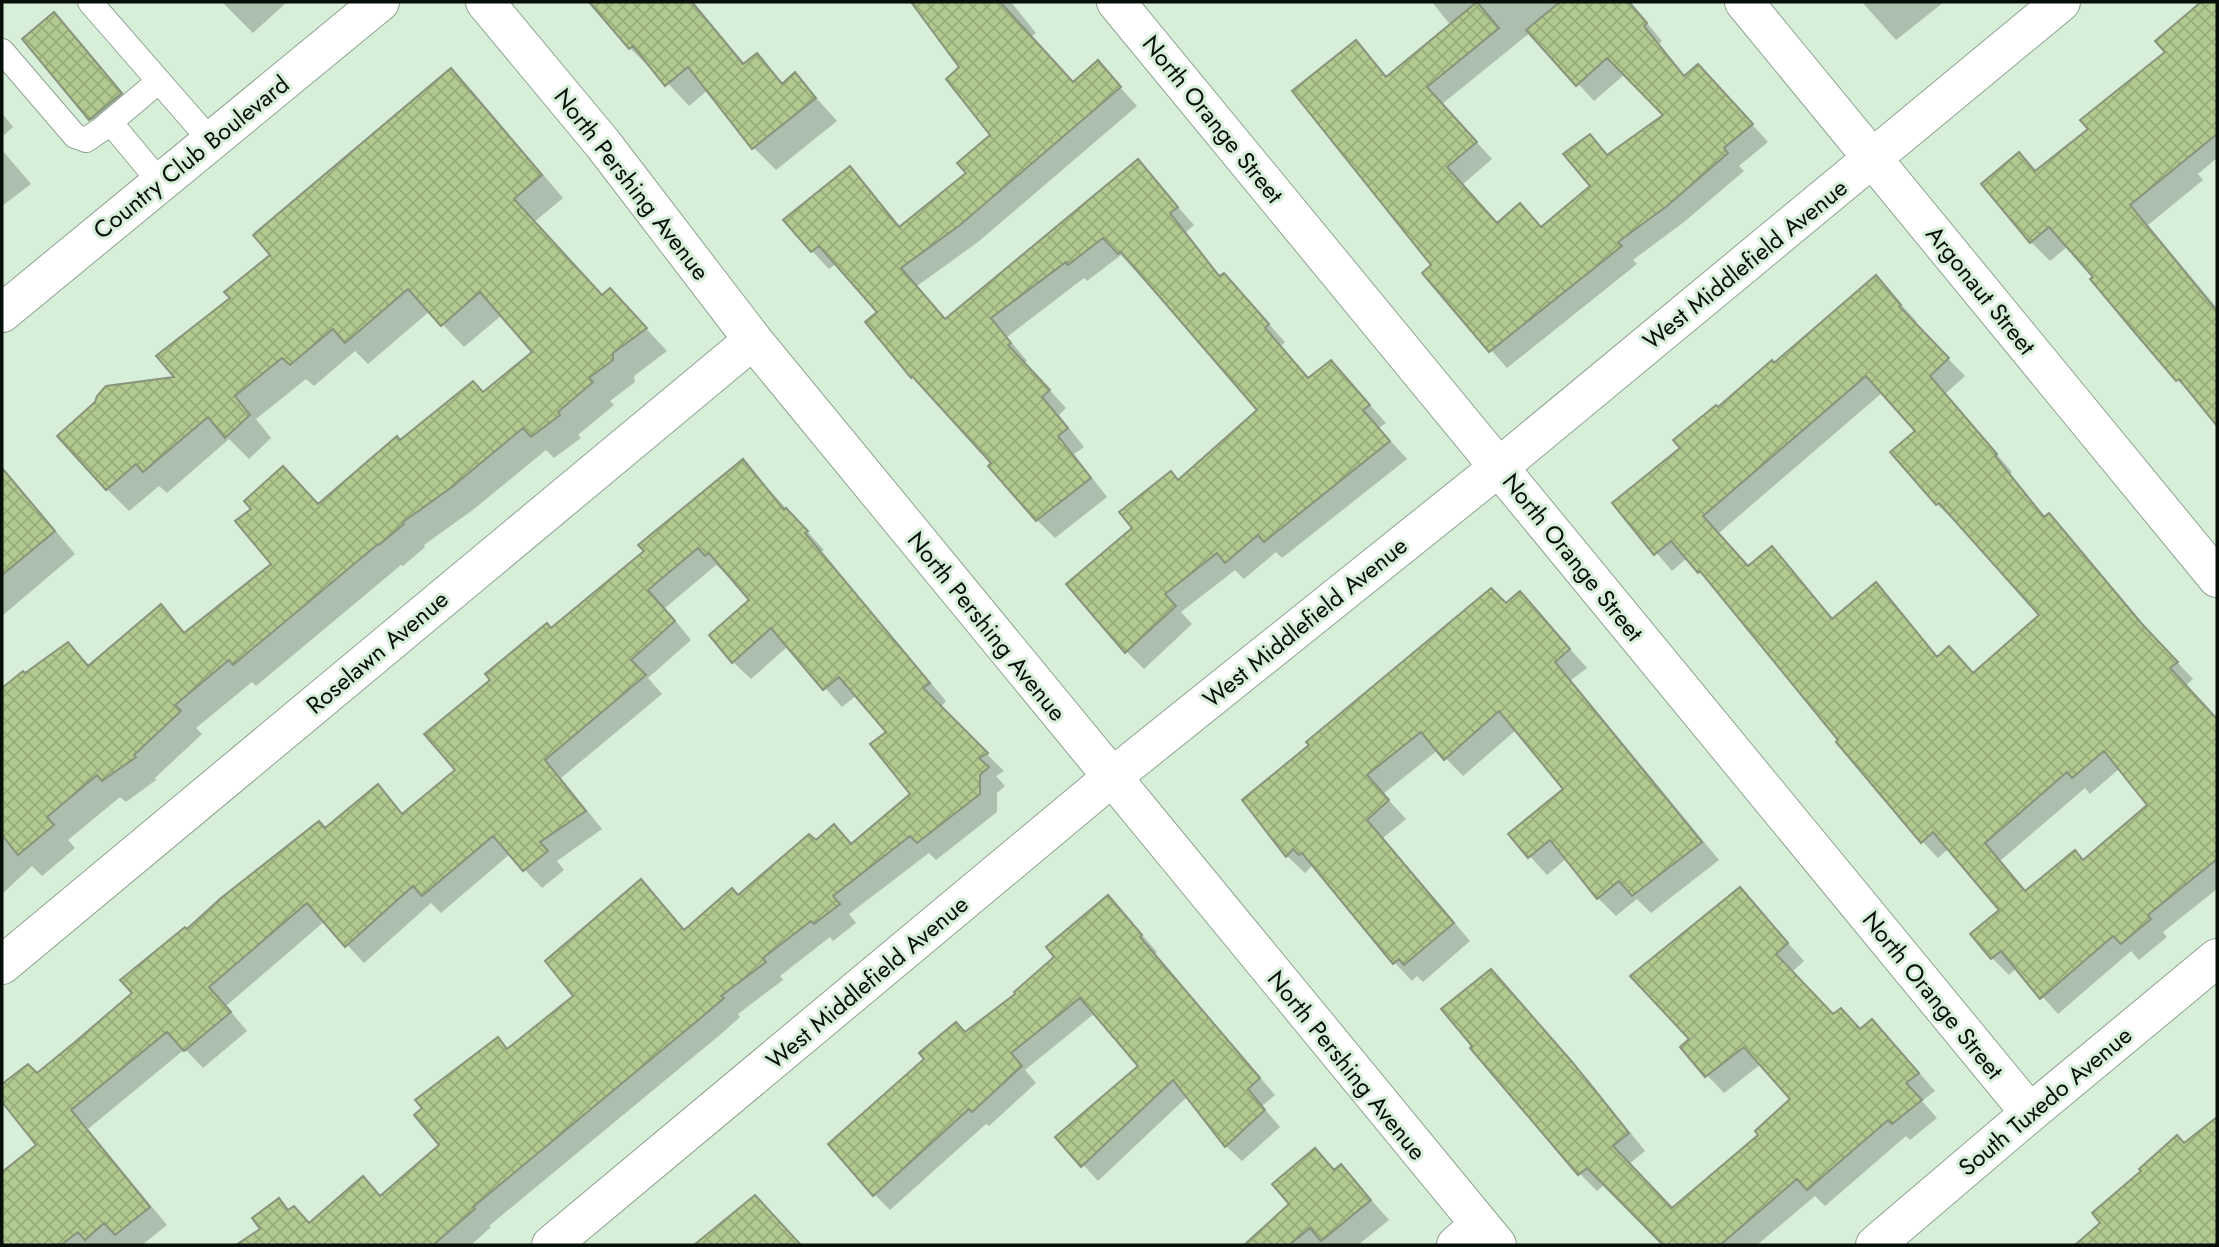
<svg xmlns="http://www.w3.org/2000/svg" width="2219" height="1247" font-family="Jost,sans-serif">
  <defs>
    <pattern id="building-cross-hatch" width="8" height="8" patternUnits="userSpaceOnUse" patternTransform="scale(1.75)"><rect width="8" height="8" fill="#b0ca8f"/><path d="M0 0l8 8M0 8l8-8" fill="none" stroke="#96ac7a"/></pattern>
  </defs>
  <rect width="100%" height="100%" fill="#d7eed9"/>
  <path fill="#0003" fill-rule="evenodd" d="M222,2H287L253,33Z
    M592,2H693L745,64L757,55L784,84L795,74L837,121L776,170L754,148L708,90L689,106L654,68L652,70L630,48Z
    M913,2H1011L1036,33L1031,37L1074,83L1098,63L1137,106L978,242L917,286L947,321L1138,162L1194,225L1186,232L1221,277L1241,293L1285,342L1281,346L1310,380H1348L1386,423L1379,428L1407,459L1282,558L1276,552L1244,579L1235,570L1181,612L1192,624L1144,669L1126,651L1135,528L1178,482L1260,410L1121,255L1087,281L1084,278L1007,337L1027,361L1025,363L1066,408L1059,415L1084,447L1074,454L1107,497L1055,538L1037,520L994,464L912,376L867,322L879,312L837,263L829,269L812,251L850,169L901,228L968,173L993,136L962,67Z
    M1432,2H1629L1662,41L1659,44L1686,77L1715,83L1768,142L1739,166L1744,171L1684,222L1633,260L1637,264L1507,368L1424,273L1434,265L1355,42L1387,78L1452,27ZM1531,32L1594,101L1625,74L1666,115L1609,156L1590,136L1592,186L1542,229L1498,225L1462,185L1492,159L1442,104Z
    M1862,2H1944L1896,40Z
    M2204,2H2217V158L2198,174L2203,180L2148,225L2217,308V423L2197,398L2177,380L2096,277L2068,246L2050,261L2031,242L2036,173L2090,130L2167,52L2157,42Z
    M54,14L70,30L137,111L107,135L90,119Z
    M451,70L473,92L563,198L534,222L603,296L610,290L667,351L634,376L635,382L610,401L614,405L578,435L581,438L554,458L546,450L474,509L424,545L425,547L403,566L401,565L256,686L252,682L196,728L202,734L155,778L156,780L126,802L120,797L68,840L75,848L42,876L32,866L2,894V738L26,717L68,644L91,667L161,607L187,634L273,564L319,505L400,442L484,394L535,352L502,315L464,347L430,311L368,364L355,351L314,386L306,379L256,419L271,438L249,459L229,439L167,493L159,486L129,511L107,489L177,378L232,298Z
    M2,113L13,127L2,137Z
    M2,150L31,184L2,206Z
    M1876,277L1917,322L1914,324L1965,376L1945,394L2012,472L2010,474L2046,518L2049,515L2065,532L2159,643L2193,679L2185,686L2217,720V889L2163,932L2167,937L2139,960L2131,951L2058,1014L2017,968L2009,975L1992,958L2001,910L1949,848L1938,858L1922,841L1716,589L1687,558L1672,571L1615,504L1683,448L1718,409L1774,365ZM1883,392L1918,431L1893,452L1937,504L1954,521L1956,519L2042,616L1974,675L1938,658L1892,601L1876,585L1834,620L1772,549L1749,568L1719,533ZM2120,768L2150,805L2084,862L2026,892L2000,861L2085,788L2090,794Z
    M743,461L824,550L821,552L946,701L940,708L1004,771L996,776L1005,786L997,793V812L936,860L929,853L849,914L856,923L833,941L830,937L780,976L783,980L738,1014L740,1017L721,1034L489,1226L491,1227L471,1245H248L264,1232L279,1200L290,1211L310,1225L363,1179L381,1197L442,1145L508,1050L575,996L641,882L685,931L739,897L816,842L834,827L852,845L912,794L888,732L857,695L842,707L788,646L751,679L733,662L752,600L726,570L724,572L716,565L665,608L691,640L648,678L662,694L561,778L602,829L557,861L564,870L542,888L510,854L441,913L431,903L364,963L325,921L226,1006L247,1031L203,1068L185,1049L88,1129L167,1225L142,1245H2V1175L38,1145L2,1099V1086L28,1066L37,1075L135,994L187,932L326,830L378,787L404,815L458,771L551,630L647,552Z
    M8,478L30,500L75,554L2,616V484Z
    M1520,593L1587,668L1571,680L1719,860L1651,913L1637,899L1616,916L1598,898L1567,858L1547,875L1510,834L1565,790L1516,730L1463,776L1438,750L1383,794L1406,819L1383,838L1470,941L1423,982L1417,976L1412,981L1395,963L1319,871L1312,866L1305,873L1287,856L1244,800Z
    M1740,889L1804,961L1792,972L1833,1016L1861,1031L1872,1021L1889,1038L1935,1091L1922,1101L1937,1118L1910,1140L1906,1136L1825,1206L1815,1196L1757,1245H1666L1605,1184L1597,1191L1580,1174L1472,1048L1491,971L1590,1082L1645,1151L1629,1164L1672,1209L1761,1135L1792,1099L1761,1064L1724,1093L1707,1075L1692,1039Z
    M1123,913L1157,952L1155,954L1275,1095L1262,1106L1280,1127L1242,1161L1226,1146L1188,1096L1098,1181L1058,1137L1140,1066L1095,1013L1025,1070L1036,1083L989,1126L986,1124L890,1210L874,1194L965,1034Z
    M2217,1119V1245H2078L2184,1145Z
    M1315,1151L1335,1171L1341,1166L1389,1220L1358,1245H1246L1292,1204Z
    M755,1197L800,1245H697Z"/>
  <path fill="url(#building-cross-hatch)" stroke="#89947c" stroke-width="2" fill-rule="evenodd" d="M589,2H692L743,64L757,53L782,84L795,72L816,98L752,149L688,67L665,86L633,46L629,49Z
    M911,2H1000L1073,82L1098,60L1121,87L960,225L901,268L945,319L1138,159L1178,207L1170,213L1219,276L1224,273L1269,324L1265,328L1308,378L1331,360L1370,405L1363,410L1390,441L1264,542L1258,535L1225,563L1217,553L1165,594L1176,606L1125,653L1066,584L1132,528L1119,512L1171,471L1178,480L1257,410L1121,252L1118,254L1103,238L1068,265L1066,262L991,318L1011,343L1008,345L1050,390L1042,397L1068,428L1058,436L1091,478L1036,521L988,466L991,463L912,376L911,378L865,322L877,312L819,246L811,252L783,220L850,166L899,227L966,173L957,163L990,135L946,79L959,67Z
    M1477,2L1499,28L1427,87L1477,142L1447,167L1497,223L1520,203L1541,227L1590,186L1563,154L1590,134L1607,155L1663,115L1607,58L1576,86L1526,30L1560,2H1629L1647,23L1644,26L1684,76L1698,64L1753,124L1724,148L1728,153L1667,206L1618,242L1622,246L1489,352L1422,273L1431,265L1292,91L1356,40L1386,77Z
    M2201,2H2217V134L2130,205L2217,311V426L2179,379L2176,381L2131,328L2090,279L2093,277L2049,227L2030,243L1981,184L2019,152L2035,171L2088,129L2080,120L2165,52L2155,41Z
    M54,12L122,93L89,120L22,39Z
    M451,68L542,175L514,199L602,295L610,288L647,328L613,353V360L589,378L593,382L558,412L560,415L531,437L523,428L452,487L403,522L404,524L379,545L378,544L233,665L229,660L175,705L181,711L134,755L136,757L102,781L97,775L47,817L54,825L18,855L2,835V688L23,671L25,673L68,642L88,666L161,604L184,633L271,564L235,521L251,509L244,501L283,466L318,504L397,436L400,440L473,381L483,392L532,352L480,292L441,326L408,289L345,343L333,329L290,365L282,358L235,396L250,415L225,438L208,417L143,472L136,464L106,490L57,436L95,402L97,396L106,386L174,377L156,356L230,298L224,292L270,255L253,235Z
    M1876,275L1901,305L1899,306L1949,358L1930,376L1997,454L1995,456L2044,517L2049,513L2142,624L2178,662L2170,668L2217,719V859L2148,915L2151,919L2121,944L2113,936L2040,999L2001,951L1991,959L1970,934L1999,910L1933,832L1921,843L1836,742L1838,740L1700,571L1698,573L1671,541L1654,555L1612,503L1680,448L1673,440L1716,405L1718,407L1772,360L1774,363ZM1866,376L1915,431L1890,452L1936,505L1939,503L2039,615L1973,673L1949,646L1937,657L1876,582L1832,619L1772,546L1748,566L1703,516ZM2104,751L2147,805L2083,860L2075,850L2025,891L1985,843L2067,772L2072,778Z
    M743,459L784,510L786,508L808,531L805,533L930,683L923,688L988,753L979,758L989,767L980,775V794L917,843L910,836L833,896L840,904L814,924L811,921L763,958L766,962L721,996L724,998L703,1016L473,1207L475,1209L433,1245H236L260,1229L252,1218L279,1198L288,1210L294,1206L309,1223L363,1176L380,1196L439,1145L414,1115L422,1108L415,1100L498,1037L507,1049L573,996L545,961L641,879L684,930L732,888L738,895L809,834L816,840L834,824L851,844L910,794L870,744L886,732L839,677L823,690L771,628L732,663L709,635L749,600L709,553L705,556L698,548L648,590L675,621L631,660L646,675L545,760L586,811L540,842L548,851L523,871L493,836L422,896L413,886L345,947L307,903L209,987L231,1012L184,1051L167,1032L71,1110L150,1207L115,1235L104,1223L85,1240L78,1232L61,1245H2V1172L36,1145L2,1102V1084L28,1064L37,1073L75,1042L132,993L120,980L185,927L187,929L221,898L319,821L325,828L378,784L402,814L455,770L424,734L490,680L485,674L547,623L551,628L644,551L638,545Z
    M2,468L55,531L2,575Z
    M1491,588L1506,603L1520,591L1570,649L1555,662L1702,842L1632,896L1619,881L1597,899L1550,840L1528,858L1508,834L1563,789L1499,711L1444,760L1421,732L1367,775L1389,800L1367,820L1454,923L1404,965L1399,959L1393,964L1302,853L1299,855L1293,849L1286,857L1242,800L1309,745L1306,742Z
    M1740,887L1788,943L1776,954L1833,1014L1841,1008L1860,1029L1872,1019L1919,1073L1906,1083L1922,1100L1892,1124L1888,1120L1807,1190L1797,1179L1720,1245H1663L1587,1168L1578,1175L1470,1048L1472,1046L1441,1009L1491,969L1573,1063L1629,1133L1613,1146L1672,1208L1758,1135L1755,1131L1790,1099L1744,1047L1705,1077L1680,1047L1689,1039L1630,976Z
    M1108,895L1142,935L1140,937L1260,1078L1248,1089L1265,1110L1225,1147L1173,1080L1081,1167L1055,1137L1138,1066L1080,998L1011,1053L1022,1066L972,1112L969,1109L873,1196L828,1144L924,1059L919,1053L956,1022L965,1032L1015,994L1014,992L1054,957L1046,947Z
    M2217,1117V1245H2075L2100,1223L2092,1213L2141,1171L2139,1169L2177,1135L2184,1143Z
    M1315,1148L1334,1170L1341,1164L1371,1200L1321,1241L1310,1228L1289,1245H1244L1289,1204L1272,1184Z
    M755,1195L801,1245H694Z"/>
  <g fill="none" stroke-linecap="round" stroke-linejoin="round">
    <g stroke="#8fa491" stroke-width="26">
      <path id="lane" d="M90,2L211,141
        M2,51L75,136L86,140L102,129L159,81
        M110,122L160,182"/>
    </g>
    <g stroke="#8fa491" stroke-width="40">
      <path id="street" d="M1116,2L2030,1113
        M1744,2L2217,578
        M2,965L753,340
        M551,1245L1111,778L1499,467L2061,2
        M1456,1245L1479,1225
        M1875,1245L2030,1113L2217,958"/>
    </g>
    <g stroke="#8fa491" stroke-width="40">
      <path id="secondary" d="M485,2L603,144L753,340L1497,1245
        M2,313L380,2"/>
    </g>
    <use href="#lane" stroke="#fff" stroke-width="24"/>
    <use href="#street" stroke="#fff" stroke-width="38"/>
    <use href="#secondary" stroke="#fff" stroke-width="38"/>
  </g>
  <g text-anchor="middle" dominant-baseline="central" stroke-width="6" stroke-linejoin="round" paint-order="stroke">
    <g font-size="24" fill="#070f08" stroke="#d7eed9">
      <text transform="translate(1213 119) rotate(51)">North Orange Street</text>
      <text transform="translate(191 157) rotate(-39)">Country Club Boulevard</text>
      <text transform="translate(632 184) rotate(52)">North Pershing Avenue</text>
      <text transform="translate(1745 264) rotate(-39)">West Middlefield Avenue</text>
      <text transform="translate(1981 290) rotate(51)">Argonaut Street</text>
      <text transform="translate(1573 557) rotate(51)">North Orange Street</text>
      <text transform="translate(1305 622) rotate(-39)">West Middlefield Avenue</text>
      <text transform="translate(987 626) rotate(51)">North Pershing Avenue</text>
      <text transform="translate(377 652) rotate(-40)">Roselawn Avenue</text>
      <text transform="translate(867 982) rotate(-40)">West Middlefield Avenue</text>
      <text transform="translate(1933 995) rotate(51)">North Orange Street</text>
      <text transform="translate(1347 1065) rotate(51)">North Pershing Avenue</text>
      <text transform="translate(2045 1101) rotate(-40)">South Tuxedo Avenue</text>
    </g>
  </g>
  <rect width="2219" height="1247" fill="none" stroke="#070f08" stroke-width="7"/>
</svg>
